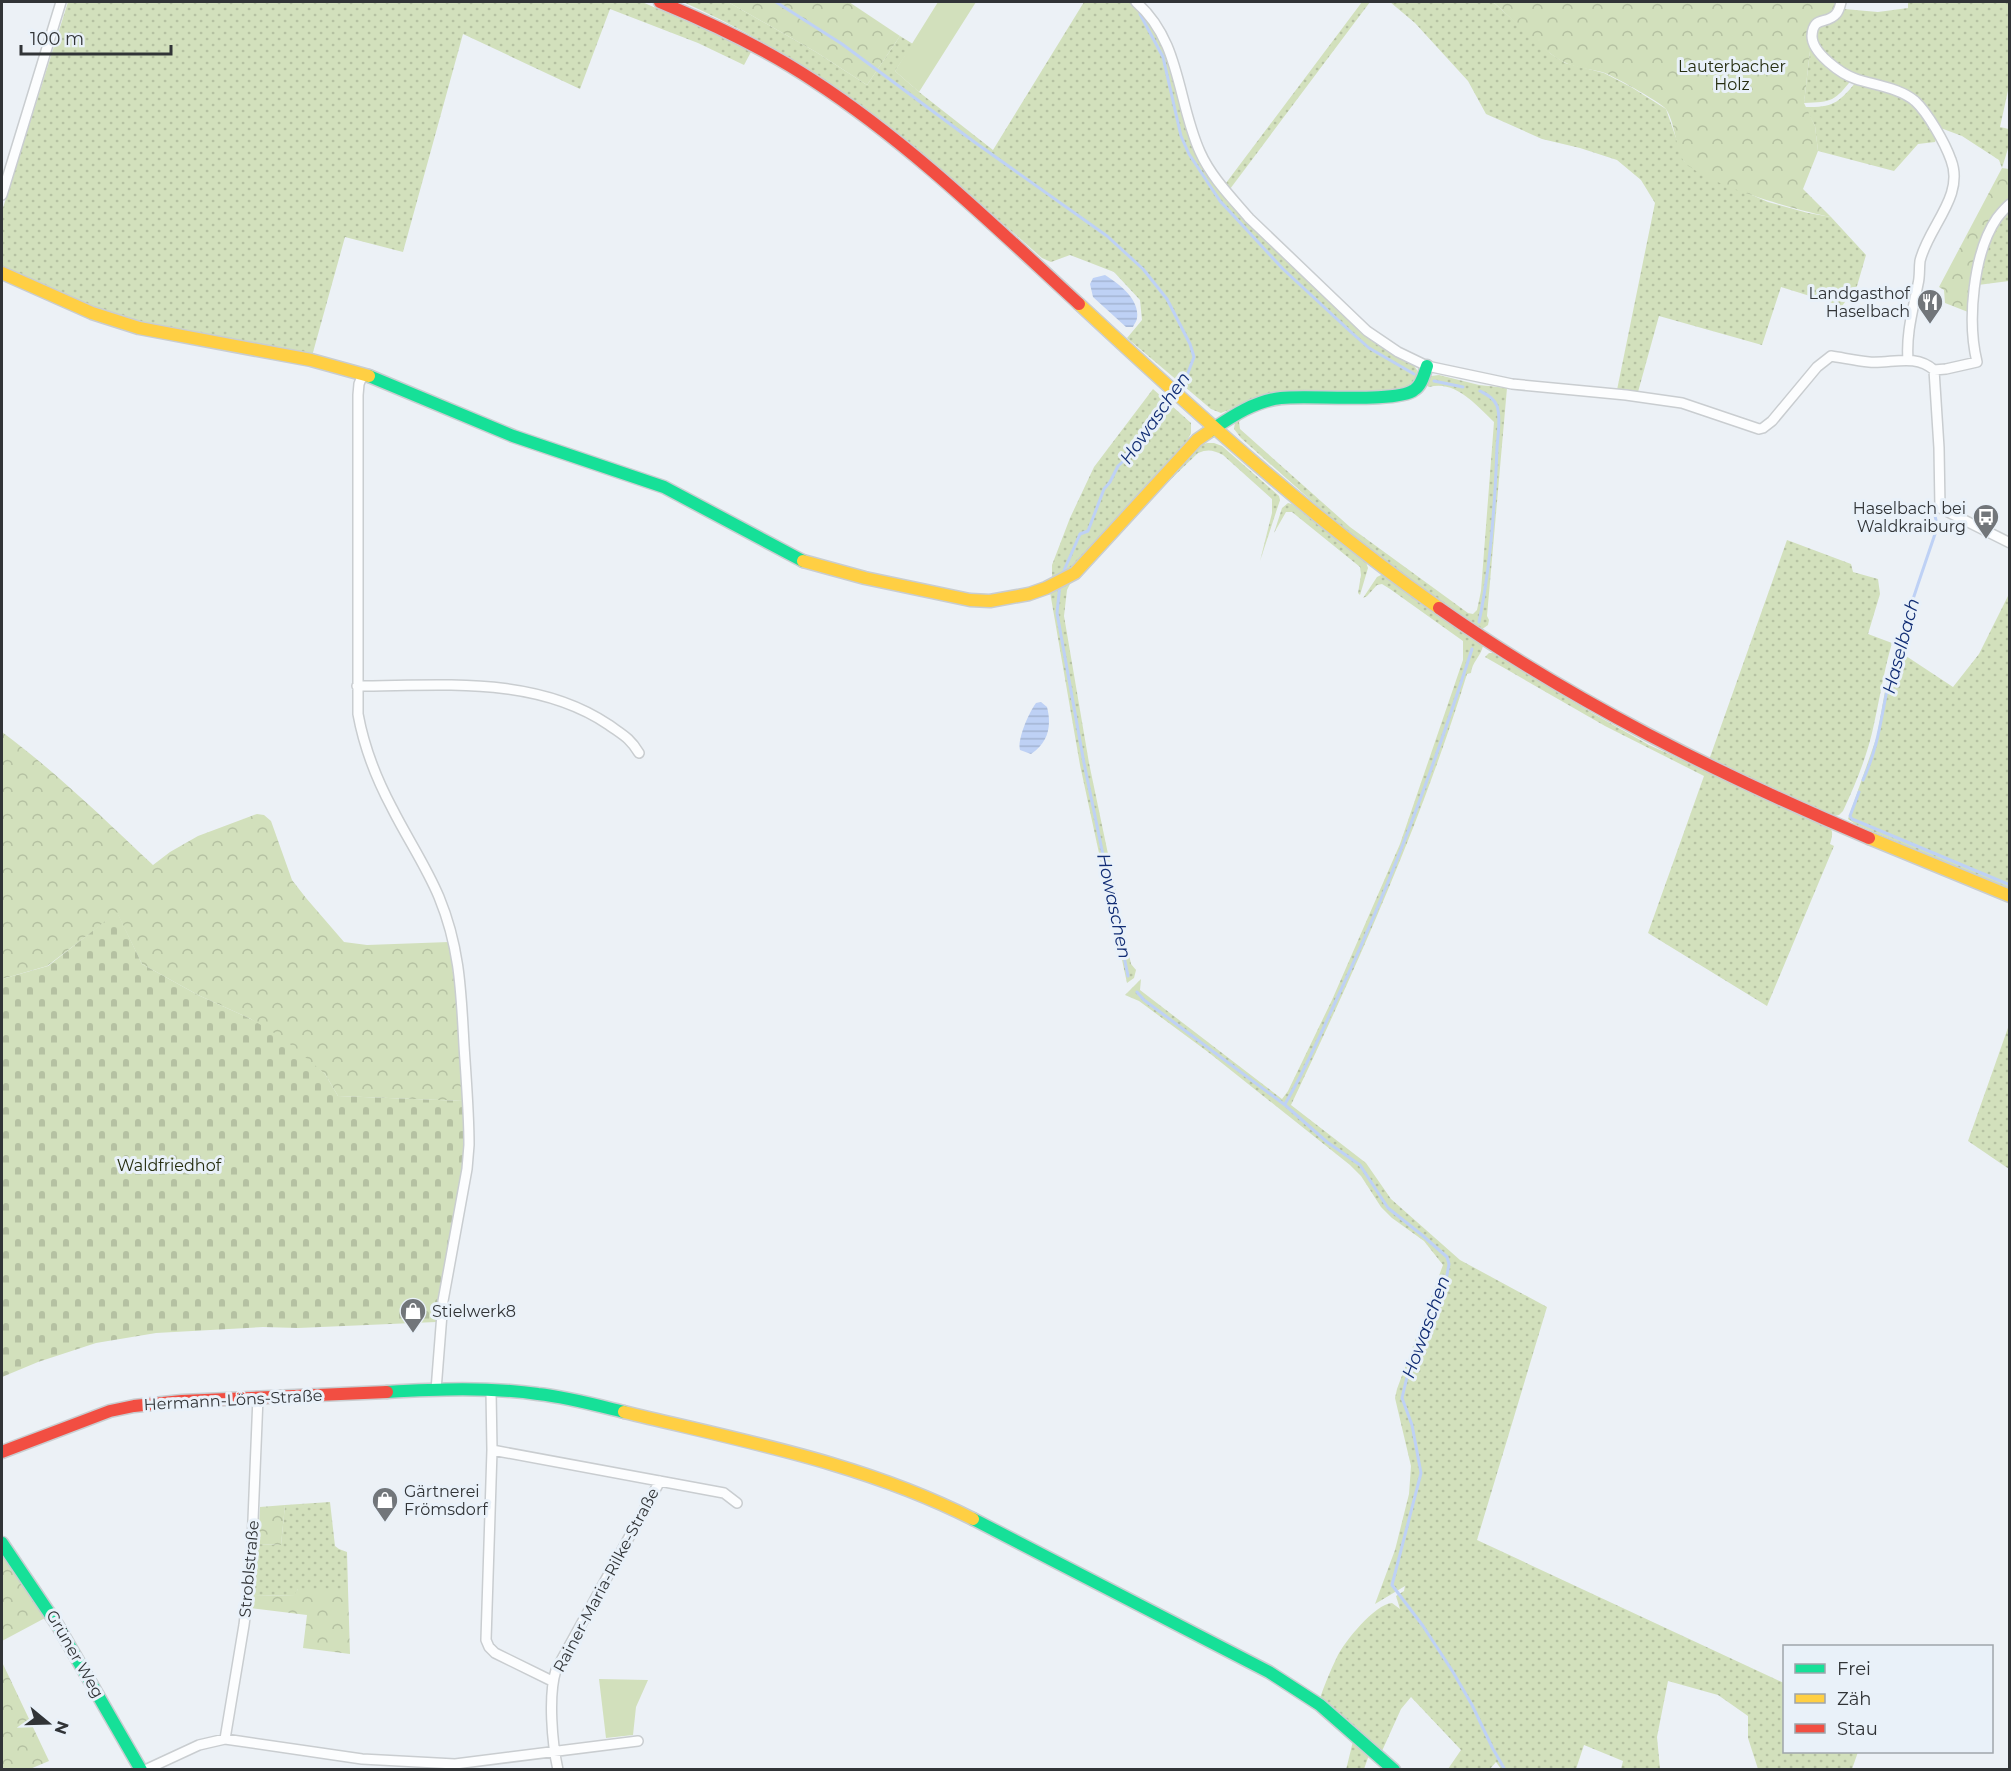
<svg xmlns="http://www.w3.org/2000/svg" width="2011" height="1771" font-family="Montserrat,sans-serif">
  <defs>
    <pattern id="grass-dots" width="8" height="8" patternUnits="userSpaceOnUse" patternTransform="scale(1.5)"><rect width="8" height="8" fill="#d2e0bc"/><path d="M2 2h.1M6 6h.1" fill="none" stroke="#b5c1a2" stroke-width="1.8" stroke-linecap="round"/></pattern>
    <pattern id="forest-crowns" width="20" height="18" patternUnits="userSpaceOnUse" patternTransform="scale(1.5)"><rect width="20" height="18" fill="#d2e0bc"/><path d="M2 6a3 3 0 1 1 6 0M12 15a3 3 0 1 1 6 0" fill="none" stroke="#b5c1a2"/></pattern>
    <pattern id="cemetery-stones" width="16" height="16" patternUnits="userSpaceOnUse" patternTransform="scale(1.5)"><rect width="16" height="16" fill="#d2e0bc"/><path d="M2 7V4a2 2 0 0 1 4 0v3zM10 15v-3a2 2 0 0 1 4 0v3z" fill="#b5c1a2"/></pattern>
    <pattern id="water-rules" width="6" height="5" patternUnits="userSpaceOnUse" patternTransform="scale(1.5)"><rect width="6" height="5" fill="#bed1f5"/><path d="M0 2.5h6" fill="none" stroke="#a4b4d3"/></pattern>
  </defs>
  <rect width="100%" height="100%" fill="#ecf1f6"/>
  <path fill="url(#grass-dots)" d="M68,2H642L726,38L751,52L744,65L698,43L610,9L580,89L463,34L403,252L345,237L312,356L142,325L93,309L2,268V211Z
    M683,2H728L816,52L867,85L900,36L913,44L895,71L919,92L993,150L1084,2H1131L1145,15L1163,45L1209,176L1219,191L1237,211L1346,317L1413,364L1417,370L1416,383L1405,390L1246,403L1221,413L1211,409L1127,338L1142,320L1140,300L1114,272L1070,255L1051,262L1042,258C932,161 819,61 683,2Z
    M1362,2H1370L1230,189L1226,183Z
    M1390,2H1493L1551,54L1565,63L1604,73L1631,87L1666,109L1684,161L1701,173L1768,202L1808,213L1831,217L1866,255L1857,286L1842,306L1781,287L1762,345L1659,316L1638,392L1617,390L1655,203L1641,180L1617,160L1580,148L1542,139L1486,114L1468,81L1415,23Z
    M1908,2H2009V86L2000,127L2009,129L2010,142L2002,168L1999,160L1962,136L1938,127L1918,102L1854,75L1820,52L1815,30L1844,9L1878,12L1908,8Z
    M1811,42L1852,79C1835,101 1832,102 1804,103Z
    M1857,81L1912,101L1937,136L1935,142L1918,144L1894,171L1818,151L1815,126L1805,107C1834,108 1839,102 1857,81Z
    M2009,209V281L1978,285C1983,256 1989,232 2009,209Z
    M1439,375L1479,385L1507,388L1487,616L1489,620L1488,625L1481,630L1377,555L1333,520L1241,438L1234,429L1235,422L1247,412L1239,422L1240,429L1350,527L1468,613L1473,614L1477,610L1481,591L1494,422C1476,405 1456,380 1429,387L1425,384L1431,376Z
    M1153,389L1191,423V433L1186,443L1074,568L1052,579V565L1070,518L1094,467Z
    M1207,443H1214L1222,446L1279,496L1280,500L1260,561L1272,513V499L1223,455C1213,450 1208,449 1198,453L1138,511L1201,445Z
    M1288,503L1292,504L1366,562L1368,568L1360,595L1358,593L1361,575L1360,567L1292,512H1286L1274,533L1282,508Z
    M1787,540L1851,564L1853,572L1878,579L1880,594L1868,634L1892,643C1884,670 1880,697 1874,724C1868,754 1856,783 1843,811L1839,815L1835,816L1709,760Z
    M1383,574L1421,604L1483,646C1481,656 1472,662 1471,673L1467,674C1421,823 1358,964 1291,1105L1366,1163L1391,1199L1460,1260L1547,1307L1477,1540L1784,1683V1752H1858L1852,1769H1758L1748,1738V1716L1718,1695L1668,1681L1657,1737L1660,1769H1621L1623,1761L1584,1745L1576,1769H1501L1496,1762L1490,1769H1448L1461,1750L1411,1697L1401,1709L1382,1751L1319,1701C1324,1686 1330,1671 1337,1657C1344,1642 1375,1604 1392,1603L1400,1609L1396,1596L1404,1591L1405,1586L1375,1604L1395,1550L1409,1494L1411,1466L1395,1398L1397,1389L1443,1265L1424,1241L1392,1218L1381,1207L1361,1176L1350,1165L1208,1052L1139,1001L1125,995L1141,979L1140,990L1282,1099L1288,1091L1332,1000L1400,844L1463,660V641L1390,589L1382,584L1377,585L1367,596L1363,598L1377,577Z
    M1071,582L1067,590L1064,616L1089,763L1131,964L1136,970L1134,978L1127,983L1080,765L1050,592Z
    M2009,594V889L1855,824L1848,819L1877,736L1885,691L1897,645L1903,654L1953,687L1979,654Z
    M1489,653H1493L1594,714L1649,745L1829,826C1834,832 1832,837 1830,844L1834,846L1767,1006L1648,933L1704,776L1605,726L1485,657Z
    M2009,1025V1169L1968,1141Z
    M330,1502L335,1546L339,1549L347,1552L348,1589H298L295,1596L253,1595L258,1544L281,1545L285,1505Z
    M1354,1737L1370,1752L1364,1769L1346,1770Z"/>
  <path fill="url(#forest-crowns)" d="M728,2H849L900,36L867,85L816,52Z
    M1493,2H1839L1834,13L1819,20L1811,42L1804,103L1815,126L1818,151L1803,189L1831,217C1802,212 1699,183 1683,160C1676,148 1674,118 1665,108C1658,101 1612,75 1602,72C1590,69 1577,68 1566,63C1546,55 1511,17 1493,2Z
    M2002,168L2009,169V200L1999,211L1970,286L1968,312L1945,303L1944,290L1939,287Z
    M2,732C56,772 104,819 153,865L170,852L198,836L257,814L264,815L271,821L292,880L306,898L344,942L367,945L449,942L456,995L464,1101L338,1096L325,1074L251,1019L198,995L142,964L117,913L47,966L2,979Z
    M285,1505L281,1545L258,1544L260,1507Z
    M2,1555L45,1618L2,1641Z
    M298,1589H348L350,1654L303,1648L307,1615L251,1608L253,1595L294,1596Z
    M2,1662L49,1761L30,1769H2Z"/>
  <path fill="url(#cemetery-stones)" d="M117,912L142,964L198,995L251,1019L284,1039L325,1074L338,1096L464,1101L466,1132L465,1164L436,1308V1322L298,1328L263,1327L156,1333L96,1343L38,1362L2,1377V979L48,966Z"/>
  <path fill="#d2e0bc" d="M938,2H976L919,92L895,71Z
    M599,1679L648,1680L636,1707L633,1735L606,1738Z"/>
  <path fill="url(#water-rules)" d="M1105,275C1118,283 1140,299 1137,318C1137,321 1134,324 1133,327H1126L1093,297L1090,284L1093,278Z
    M1041,702L1047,707C1052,726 1048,743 1031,754L1020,750C1017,740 1029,712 1036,703Z"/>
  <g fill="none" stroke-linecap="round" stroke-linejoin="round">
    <path stroke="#bed1f5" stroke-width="3" d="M776,2L842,44L973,141L1107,236L1143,269L1167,299L1190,344L1194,357L1186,378L1178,391
      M1140,14L1163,57L1181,136L1189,154L1220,201L1283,269L1352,333L1369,348L1414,374
      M1434,381L1463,387
      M1062,575L1080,534L1088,531L1104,489L1110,482L1118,466L1129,456L1142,437L1149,431L1175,397
      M1060,584L1057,613L1084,763L1128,976
      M1479,622C1491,565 1495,505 1497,447C1498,435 1501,417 1497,406C1494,398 1487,395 1480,391
      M1863,780C1880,743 1881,714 1890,677C1902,627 1920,579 1936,531L1937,524L1934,512
      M1859,792L1850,816L1852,819L2010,885
      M1137,992L1144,1000L1285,1105L1327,1142L1360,1165L1388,1208L1422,1235L1447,1257L1449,1264L1447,1275L1407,1377L1402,1398L1412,1425L1421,1473L1392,1585L1423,1626L1453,1672L1472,1705L1493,1749L1505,1770
      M1285,1104C1306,1069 1322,1031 1339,994C1392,882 1434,767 1472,649"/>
    <g stroke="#c9cdd0" stroke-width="12">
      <path id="street" d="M1136,2C1181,41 1177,101 1200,152C1211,177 1232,198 1249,218L1367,331L1398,352L1427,366L1512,384L1626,395L1682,403L1759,429L1763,428L1772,421L1817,367L1831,356C1844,358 1857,361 1869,362C1891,364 1915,353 1934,370L1946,369L1977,362C1967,321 1973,253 1997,218C2001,213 2005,208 2010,204
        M1841,2C1840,6 1839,11 1836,14C1827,25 1813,15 1812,36C1812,53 1841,74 1856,79C1874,85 1900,88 1915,101C1928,113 1945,143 1951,160C1965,196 1928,227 1920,261C1919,269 1920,277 1918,284C1913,310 1906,333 1908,360
        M2,195L61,2
        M1934,370L1939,448L1940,508L2010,543
        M363,374L359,384L358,395V714C364,747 376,778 392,808C407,838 426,866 439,897C460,948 461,991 464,1045C466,1078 469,1112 469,1145L467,1169L443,1301L436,1390
        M357,686C441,686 535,675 609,725C623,735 630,738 639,753
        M491,1391L492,1450L486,1640L489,1647L495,1653L552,1681
        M492,1450L724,1493L737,1503
        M225,1739L244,1625L251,1569L258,1397
        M145,1770L199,1745L225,1739L362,1759L455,1764L638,1741
        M558,1770C552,1743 548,1695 556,1670L660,1481"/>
    </g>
    <g stroke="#c9cdd0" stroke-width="15">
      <path id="fast" d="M369,376L513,436L664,487L803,561
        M1210,431C1231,417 1254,401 1281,398C1307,395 1398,403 1414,390C1422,385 1424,374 1427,366
        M387,1392C437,1389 488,1387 538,1394C567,1397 596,1405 624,1412
        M973,1519L1269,1672L1320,1705L1394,1770
        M2,1543L58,1626L141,1770"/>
    </g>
    <g stroke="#c9cdd0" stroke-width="15">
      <path id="slow" d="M2,273L92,313L139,328L311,360L369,376
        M1079,304C1194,411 1310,517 1439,608
        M803,561L865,578L970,600L990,601L1029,594L1046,588L1075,573L1197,440L1210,431
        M1869,838L2010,896
        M624,1412C743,1441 863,1463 973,1519"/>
    </g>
    <g stroke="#c9cdd0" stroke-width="15">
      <path id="jam" d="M660,2C713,24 766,49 814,81C911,144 994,226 1079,304
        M1439,608C1573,702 1718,774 1869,838
        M2,1452L110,1411L134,1406L182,1401L387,1392"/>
    </g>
    <use href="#street" stroke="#fcfdfe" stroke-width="9"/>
    <use href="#fast" stroke="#16e098" stroke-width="12"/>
    <use href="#slow" stroke="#ffcf43" stroke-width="12"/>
    <use href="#jam" stroke="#f24e42" stroke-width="12"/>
  </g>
  <defs>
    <g id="restaurant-pin" transform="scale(1.35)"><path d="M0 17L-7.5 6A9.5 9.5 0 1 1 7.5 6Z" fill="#72767a" stroke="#e9f1f9"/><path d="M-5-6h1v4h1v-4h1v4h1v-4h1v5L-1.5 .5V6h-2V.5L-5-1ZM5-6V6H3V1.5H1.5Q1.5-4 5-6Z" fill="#fff"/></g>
    <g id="bus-pin" transform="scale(1.35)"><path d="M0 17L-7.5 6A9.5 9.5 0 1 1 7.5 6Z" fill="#72767a" stroke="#e9f1f9"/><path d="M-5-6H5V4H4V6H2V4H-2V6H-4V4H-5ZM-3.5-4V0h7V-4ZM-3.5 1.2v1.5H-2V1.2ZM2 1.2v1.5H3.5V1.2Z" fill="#fff"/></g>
    <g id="shop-pin" transform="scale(1.35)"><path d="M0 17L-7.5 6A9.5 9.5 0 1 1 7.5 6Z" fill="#72767a" stroke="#e9f1f9"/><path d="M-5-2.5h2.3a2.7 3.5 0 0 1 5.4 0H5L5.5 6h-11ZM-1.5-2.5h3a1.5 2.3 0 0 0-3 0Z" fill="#fff"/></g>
  </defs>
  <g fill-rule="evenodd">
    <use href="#restaurant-pin" x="1930" y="302"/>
    <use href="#bus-pin" x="1986" y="517"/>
    <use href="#shop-pin" x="413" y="1311"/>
    <use href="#shop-pin" x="385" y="1500"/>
  </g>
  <g text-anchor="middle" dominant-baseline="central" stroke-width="6" stroke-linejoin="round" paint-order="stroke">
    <g font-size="16" fill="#252d0f" stroke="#e9f1f9">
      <text x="1732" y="66">Lauterbacher<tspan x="1732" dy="18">Holz</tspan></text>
      <text x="169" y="1165">Waldfriedhof</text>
    </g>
    <g font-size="16" fill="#313437" stroke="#e9f1f9" text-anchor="end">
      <text x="1910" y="293">Landgasthof<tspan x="1910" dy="18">Haselbach</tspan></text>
      <text x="1966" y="508">Haselbach bei<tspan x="1966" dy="18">Waldkraiburg</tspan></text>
      <text x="432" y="1311" text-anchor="start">Stielwerk8</text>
      <text x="404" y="1491" text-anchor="start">Gärtnerei<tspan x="404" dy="18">Frömsdorf</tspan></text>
    </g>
    <g font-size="16" fill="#313437" stroke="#e9f1f9">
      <text transform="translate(233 1400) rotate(-3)">Hermann-Löns-Straße</text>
      <text transform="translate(249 1569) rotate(-85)">Stroblstraße</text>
      <text transform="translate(606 1580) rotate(-62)">Rainer-Maria-Rilke-Straße</text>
      <text transform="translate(75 1654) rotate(60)">Grüner Weg</text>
    </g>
    <g font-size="18" font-style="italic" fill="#112d74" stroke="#e9f1f9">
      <text transform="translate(1155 418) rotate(-55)">Howaschen</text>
      <text transform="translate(1901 646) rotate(-75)">Haselbach</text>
      <text transform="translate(1114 906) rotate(78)">Howaschen</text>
      <text transform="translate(1426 1327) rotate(-70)">Howaschen</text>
    </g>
  </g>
  <rect width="2011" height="1771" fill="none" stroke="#313437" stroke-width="6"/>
  <rect x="1783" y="1645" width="210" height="108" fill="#e9f1f9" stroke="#9fa5ab" stroke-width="1.5"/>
  <rect x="1795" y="1664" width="30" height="9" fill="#16e098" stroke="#9fa5ab" stroke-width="1.5"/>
  <text x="1837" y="1675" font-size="18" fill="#313437">Frei</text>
  <rect x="1795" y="1694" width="30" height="9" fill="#ffcf43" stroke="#9fa5ab" stroke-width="1.5"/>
  <text x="1837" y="1705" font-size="18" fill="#313437">Zäh</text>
  <rect x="1795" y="1724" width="30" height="9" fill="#f24e42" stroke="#9fa5ab" stroke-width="1.5"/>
  <text x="1837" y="1735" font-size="18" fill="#313437">Stau</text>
  <g transform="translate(48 1723) rotate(109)" stroke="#e9f1f9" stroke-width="4.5" paint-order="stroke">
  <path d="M0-4.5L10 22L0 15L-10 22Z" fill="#313437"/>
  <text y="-9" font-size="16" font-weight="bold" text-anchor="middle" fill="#313437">N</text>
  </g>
  <path d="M21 45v9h150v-9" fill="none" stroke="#313437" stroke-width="3"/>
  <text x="30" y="45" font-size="18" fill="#313437" stroke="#e9f1f9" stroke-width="4.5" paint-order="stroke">100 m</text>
</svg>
